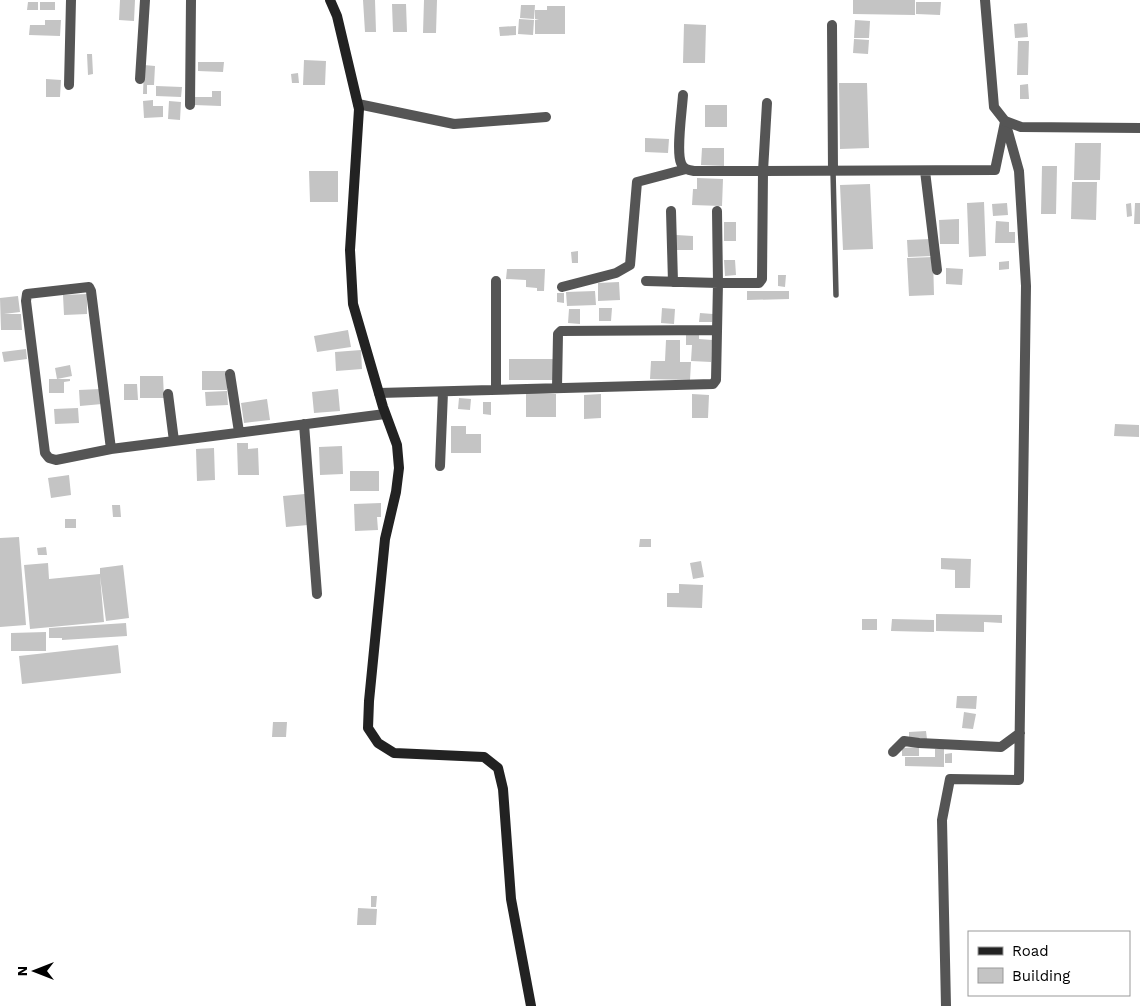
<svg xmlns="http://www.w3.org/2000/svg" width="1140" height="1006" font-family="'Work Sans',sans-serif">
  <rect width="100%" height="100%" fill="#fff"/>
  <path fill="#c4c4c4" d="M120,0H135L134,21L119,20Z
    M363,0H375L376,32H365Z
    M424,0H437L436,33H423Z
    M853,0H915V15L853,14Z
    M28,2H38V10H27Z
    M40,2H55V10H40Z
    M916,2H941L940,15L916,14Z
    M392,4H406L407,32H393Z
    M521,5H535L534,19L520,18Z
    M547,6H565V34H535V20L539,19H535V10H547Z
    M519,19L534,20L533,35L518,34Z
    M45,20H61L60,36L29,35L30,25H45Z
    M855,20L870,21L869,38H854Z
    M1027,23L1028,37L1015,38L1014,24Z
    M684,24L706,25L705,63H683Z
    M516,26V35L500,36L499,27Z
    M854,39L869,40L868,54L853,53Z
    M1018,41H1029L1028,75H1017Z
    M87,54H92L93,74L88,75Z
    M304,60L326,61L325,85H303Z
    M198,62H224L223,72L198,71Z
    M144,65L155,66L154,85H147V94H143Z
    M298,73L299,83H292L291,74Z
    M46,79L61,80L60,97H46Z
    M839,83H867L869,148L840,149Z
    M1028,84L1029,99H1020V85Z
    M156,86L182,87L181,97L156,96Z
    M212,91H221V106L194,105V97H212Z
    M153,100V106H163V117L144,118L143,101Z
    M169,101L181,102L180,120L168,119Z
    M705,105H727V127H705Z
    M645,138L669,139L668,153L645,152Z
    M1075,143H1101L1100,180H1074Z
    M702,148H724V166L701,165Z
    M1042,166H1057L1056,214H1041Z
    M309,171H338V202H310Z
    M697,178L723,179L722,206L692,205L693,189H697Z
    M1072,182H1097L1096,220L1071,219Z
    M870,184L873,249L843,250L840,185Z
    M984,202L986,256L969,257L967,203Z
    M1007,203L1008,215L993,216L992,204Z
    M1131,203L1132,216L1127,217L1126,204Z
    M1135,203H1140V224H1134Z
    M959,219V244H940L939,220Z
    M996,221L1009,222V232H1015V243H995Z
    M724,222H736V241H724Z
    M676,235L693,236V250H676Z
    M931,239L932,256L908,257L907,240Z
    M578,251V263H572L571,252Z
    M933,257L934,295L909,296L907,258Z
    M724,260H735L736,275L725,276Z
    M1009,261V269L999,270V262Z
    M946,268L963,269L962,285L946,284Z
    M507,269H545L544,291H537V288L526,287V280L506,279Z
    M778,275H786L785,287L778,286Z
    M619,282L620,300L598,301V283Z
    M595,291L596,305L567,306L566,292Z
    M747,291H789V299L747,300Z
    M557,293H564V303L557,302Z
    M87,294V314L64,315L63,295Z
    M18,296L20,312L4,314H21L22,330H1L0,298Z
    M599,308H612L611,321H599Z
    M662,308L675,309L674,324L661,323Z
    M569,309H580V324L568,323Z
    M700,313L713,314L712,322H699Z
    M348,330L351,347L317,352L314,336Z
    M686,332L699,333V339L712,340L711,362L691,361L692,345H686Z
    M666,340H680V362H691L690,380L650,379L651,361H665Z
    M26,349L27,359L4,362L2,352Z
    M361,350L362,369L336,371L335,352Z
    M509,359H557V380H509Z
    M70,365L72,376L57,379L55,368Z
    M202,371H227V390H202Z
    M140,376H163L164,398H140Z
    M49,379H70V381L64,382V393H49Z
    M124,384H137L138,400H124Z
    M101,389L102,404L80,406L79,390Z
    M338,389L340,411L314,413L312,392Z
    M227,391L228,405L206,406L205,392Z
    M526,393L556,394V417H526Z
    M601,394V418L584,419V395Z
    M692,394L709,395L708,418H692Z
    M459,398L471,399L470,410L458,409Z
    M267,399L270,420L244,423L241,403Z
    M483,402H491V415L483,414Z
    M78,408L79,423L55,424L54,409Z
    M1115,424L1139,425V437L1114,436Z
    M451,426H466V434H481V453H451Z
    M237,443H248V449L258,448L259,475H238Z
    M342,446L343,474L320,475L319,447Z
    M214,448L215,480L197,481L196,449Z
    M350,471H379V491H350Z
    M69,475L71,495L51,498L48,478Z
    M305,494L308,525L286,527L283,496Z
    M381,503V517H377L378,530L355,531L354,504Z
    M112,505H120L121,517H113Z
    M65,519H76V528H65Z
    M19,537L26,625L0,627V538Z
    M640,539H651V547H639Z
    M46,547L47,555H38L37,548Z
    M941,558L971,559L970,588H955V570L941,569Z
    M701,561L704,577L693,579L690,563Z
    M48,563L49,579L100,574V568L123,565L129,618L106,621L100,576L104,622L30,629L24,565Z
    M679,584L703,585L702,608L667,607V593H679Z
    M936,614L1002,615V623L984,622V632L936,631Z
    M862,619H877V630H862Z
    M892,619L934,620V632L891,631Z
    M126,623L127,636L62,640V638H49V628Z
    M46,632V651H11V633Z
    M118,645L121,673L22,684L19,656Z
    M957,696H977L976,709L956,708Z
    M964,712L976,714L973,729L962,728Z
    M273,722H287L286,737H272Z
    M926,731L927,739H909V732Z
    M919,747V756H902V748Z
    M935,749H944V767L905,766V757H935Z
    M952,753V763H945V754Z
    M371,896H377L376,907H371Z
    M358,908L377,909L376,925H357Z"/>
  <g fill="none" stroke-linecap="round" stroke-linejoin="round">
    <path stroke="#555" stroke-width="5.5" d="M833,171L836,295"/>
    <path stroke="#555" stroke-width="10" d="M832,25L833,171
      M140,79L145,0
      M69,85L71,0
      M683,95C682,111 676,151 681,163C683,169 688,170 694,171H763L767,103
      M358,104L454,124L546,117
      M190,105L191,0
      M925,171L937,270
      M671,211L673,282
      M646,281L718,283L717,211
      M562,287L616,273L630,265L637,182L686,169
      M230,374L239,432
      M557,388L558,334L561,331L717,330
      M496,390V281
      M379,393L713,384L716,380L718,283H759L762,279L763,171L995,170L1005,122
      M168,394L174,441
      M304,424L317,594
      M111,449L91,291L89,287L27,294L26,301L45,453L49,458L56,460L111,449L385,414
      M440,466L443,392
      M893,752L904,741L919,743L1001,747L1020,733
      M946,1006L942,820L950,779L1019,780L1026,286L1019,171L1005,121"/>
    <path stroke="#555" stroke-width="10" d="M985,0L994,107L1005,121L1021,127L1140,128"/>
    <path stroke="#222" stroke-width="10" d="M330,0L337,16L359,109L350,250L353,304L383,407L397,445L399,468L396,492L385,539L369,701L368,728L378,743L394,753L484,757L498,768L503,789L511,899L531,1006"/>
  </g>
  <rect x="968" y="931" width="162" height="65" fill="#ffffff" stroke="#999999"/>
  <rect x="978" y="947" width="25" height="8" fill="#222222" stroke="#999999"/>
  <text x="1012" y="956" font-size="15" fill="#000000">Road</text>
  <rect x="978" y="968" width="25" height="15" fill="#c4c4c4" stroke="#999999"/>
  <text x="1012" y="981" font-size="15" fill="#000000">Building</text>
  <g transform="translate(35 971) rotate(270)" stroke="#ffffff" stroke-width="4" paint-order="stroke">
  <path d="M0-4L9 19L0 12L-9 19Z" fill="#000000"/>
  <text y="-8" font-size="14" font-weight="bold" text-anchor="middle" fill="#000000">N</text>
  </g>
</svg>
